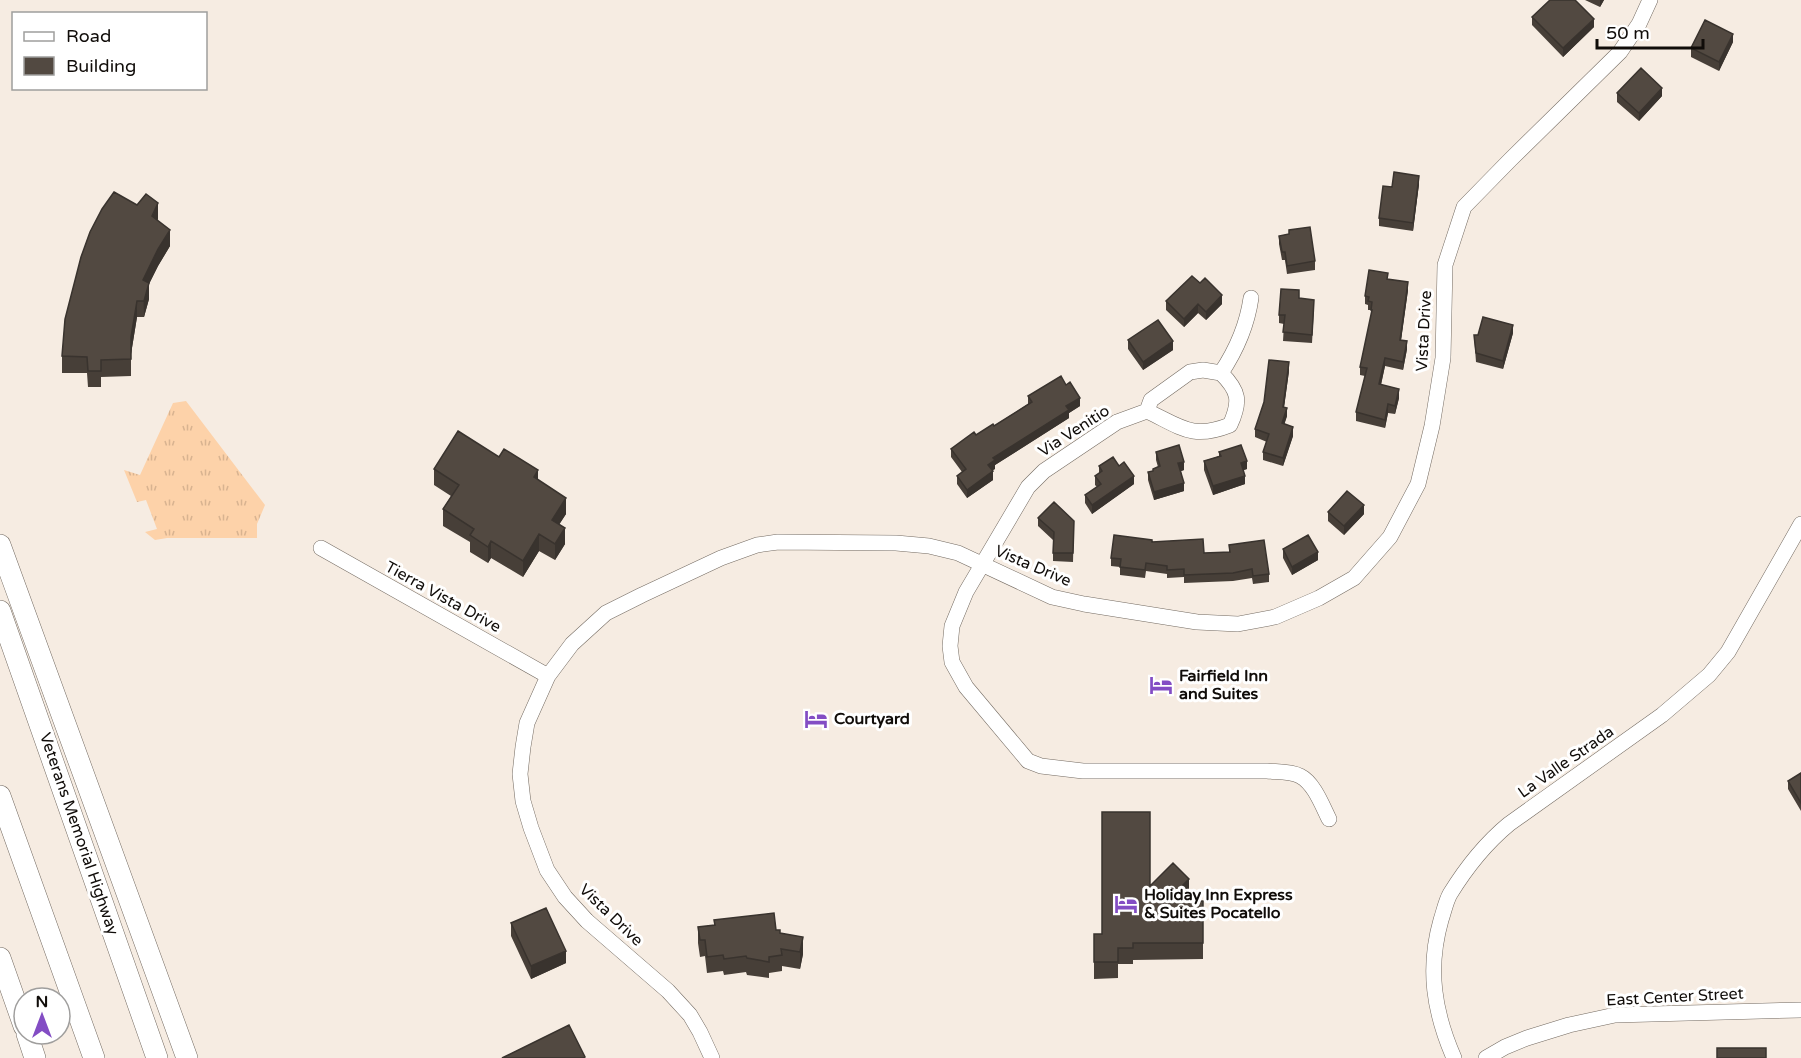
<svg xmlns="http://www.w3.org/2000/svg" width="1801" height="1058" font-family="'Varela Round',sans-serif">
  <defs>
    <pattern id="grass-tufts" width="24" height="20" patternUnits="userSpaceOnUse" patternTransform="scale(1.5)"><rect width="24" height="20" fill="#fdd2a9"/><path d="M3 7l-1-3M5 7V3M7 7l1-3M15 17l-1-3M17 17v-4M19 17l1-3" fill="none" stroke="#d8b390"/></pattern>
  </defs>
  <rect width="100%" height="100%" fill="#f6ece2"/>
  <path fill="url(#grass-tufts)" d="M186,401L265,505L257,524V538H167L155,540L145,532L157,529L146,500L137,502L124,470L140,475L173,403Z"/>
  <g fill="none" stroke-linecap="round" stroke-linejoin="round">
    <g stroke="#746b62" stroke-width="16">
      <path id="minor" d="M1251,298C1247,326 1237,349 1221,373C1239,391 1241,401 1230,425C1192,440 1181,427 1147,411L1117,422L1044,471L1028,487L966,592L952,626L950,646L952,662L966,687L1028,761L1041,766L1083,771H1267C1277,772 1291,771 1300,776C1314,783 1322,805 1329,819
        M1147,411L1151,400L1190,372L1203,370L1221,373
        M321,548L548,676
        M712,1058L700,1032L690,1015L668,991L587,921L565,897L547,870L531,828L523,801L520,774L523,747L527,723L548,676L572,644L606,613L642,595L721,558L757,545L778,542L896,543L929,546L958,553L1052,597L1084,604L1197,622L1238,624L1275,617L1319,598L1354,578L1390,537L1418,484L1432,426L1443,358L1445,265L1464,207L1510,160L1620,52L1639,24L1650,0
        M1454,1058C1434,1012 1427,969 1441,920C1444,911 1446,901 1450,894C1466,868 1486,843 1509,824L1662,715L1709,675L1728,652L1801,524
        M1486,1058L1505,1047L1527,1038L1569,1025L1615,1015L1801,1010"/>
    </g>
    <g stroke="#746b62" stroke-width="22">
      <path id="highway" d="M0,545L187,1058
        M0,611L157,1058
        M0,796L94,1058
        M0,958L24,1026
        M27,1034L35,1058"/>
    </g>
    <use href="#minor" stroke="#fff" stroke-width="15"/>
    <use href="#highway" stroke="#fff" stroke-width="21"/>
  </g>
  <path fill="#473f38" d="M1585,0H1604L1600,7Z
    M1532,17L1594,27L1563,57L1532,25Z
    M1733,42L1719,71L1691,57V48Z
    M1617,93L1662,96L1639,121L1617,102Z
    M1419,184L1413,231L1379,226V218L1392,187Z
    M158,219V221L170,246L158,266L149,284V299L144,317H137L131,354V376L101,377V387H88L87,373H62V356Z
    M1289,230L1315,261V270L1287,274L1285,260H1282L1279,244V236L1289,234Z
    M1388,279L1408,290L1401,340L1407,349L1403,370L1385,366L1381,385L1399,398L1395,414L1388,413L1385,428L1356,421V412L1365,376L1360,375V367L1371,316V310H1368V305L1365,304V296Z
    M1299,298L1314,308L1312,343L1283,341L1284,324L1279,323V315Z
    M1166,301L1222,304L1206,320L1198,313L1184,327L1166,310Z
    M1513,333L1503,369L1476,362L1474,335Z
    M1128,340L1173,350L1143,370L1128,349Z
    M1289,371L1284,407L1287,416L1284,424L1293,436L1283,466L1263,460V452L1267,442L1255,437V429Z
    M1028,396L1080,406L1069,413V418L995,465V469L992,470L993,480L967,498L957,484V476L962,472L951,457V449L994,426L1028,404Z
    M1156,452L1184,470L1181,471L1184,491L1154,500L1148,480V472L1153,471V469L1158,467L1156,460Z
    M1219,452L1247,469L1243,470L1245,484L1213,495L1204,470V461L1219,456Z
    M499,457L538,480L566,514L559,524L565,544L555,560L539,551L523,577L491,558L488,563L470,552V542L443,526V509L451,496L434,485V469Z
    M1099,466L1134,484L1092,514L1085,503V495L1097,487L1095,485V476L1099,474Z
    M1328,512L1364,514L1344,535L1328,521Z
    M1038,518L1074,521L1073,562L1053,561V540L1038,526Z
    M1152,542L1204,553L1229,552V545L1269,574V582L1253,584L1252,578L1233,581L1184,583V577L1167,578V574L1146,571L1145,578L1120,575V567L1111,566V558Z
    M1283,549L1318,560L1292,575L1283,558Z
    M1801,773V811L1788,789V781Z
    M1150,886L1189,895L1182,901H1203V959L1133,960V964H1118V978L1094,979V934H1102Z
    M714,920L780,933L803,954L800,969L782,966V971L769,973V978L747,975L746,972L724,975L723,971L707,973L705,956L700,957L698,943V927L714,925Z
    M511,923L566,963L531,979L511,936Z"/>
  <path fill="#39332e" d="M1600,0H1604L1600,7Z
    M1594,19V27L1563,57V48Z
    M1733,34V42L1719,71V62Z
    M1662,88V96L1639,121V113Z
    M1419,176V184L1413,231V223Z
    M158,203V219L152,233V216Z
    M170,230V246L158,266L149,284V299L144,317L143,280L158,249Z
    M1408,282V290L1400,348V340Z
    M1222,295V304L1206,320V312Z
    M137,301V317L131,354V337Z
    M1198,304V313L1184,327V319Z
    M1513,325V333L1503,369V361Z
    M1173,341V350L1143,370V362Z
    M1407,341V349L1403,370V362Z
    M1385,358V366L1379,393V384Z
    M1289,362V371L1283,415V407Z
    M1399,389V398L1395,414V406Z
    M1080,398V406L1069,413V418L995,465V469L988,473V465L993,458L1066,406Z
    M1388,404V413L1385,428V420Z
    M1287,408V416L1282,432V423Z
    M1293,427V436L1283,466V458Z
    M1247,461V469L1241,471V463Z
    M1184,462V470L1178,472V463Z
    M538,470V487L534,477Z
    M993,471V480L967,498V490Z
    M1134,476V484L1092,514V505Z
    M1245,476V484L1213,495V486Z
    M1184,483V491L1154,500V492Z
    M566,498V514L552,536V520Z
    M1364,505V514L1344,535V526Z
    M565,528V544L555,560V544Z
    M539,534V551L523,577V561Z
    M491,541V558L488,563V547Z
    M1318,552V560L1292,575V567Z
    M1189,879V895L1166,918V902Z
    M803,937V954L800,969V952Z
    M566,951V963L531,979V966Z"/>
  <path fill="#524941" stroke="#39332e" stroke-width="1.5" d="M1550,0H1575L1594,19L1563,48L1532,17Z
    M1705,20L1733,34L1719,62L1691,48Z
    M1641,68L1662,88L1639,113L1617,93Z
    M1394,172L1419,176L1413,223L1379,218L1383,186L1392,187Z
    M114,192L137,205L146,194L158,203L152,216L170,230L158,249L143,280L149,283L144,301H137L131,337V359L101,360V371H88L87,357L62,356L65,319L81,257L90,232L102,209Z
    M1310,227L1315,261L1287,266L1285,252H1282L1279,236L1289,234V230Z
    M1369,270L1388,273L1387,279L1408,282L1400,340L1407,341L1403,362L1385,358L1379,384L1399,389L1395,406L1388,404L1385,420L1356,412L1367,368L1360,367L1372,310H1371L1372,302L1368,301L1369,297L1365,296Z
    M1192,276L1200,283L1205,278L1222,295L1206,312L1198,304L1184,319L1166,301Z
    M1281,289L1299,290V298L1314,300L1312,335L1283,332L1285,315H1279Z
    M1483,317L1513,325L1503,361L1476,353L1474,335H1478Z
    M1158,320L1173,341L1143,362L1128,340Z
    M1269,360L1289,362L1283,407L1287,408L1282,423L1293,427L1283,458L1263,452L1269,434L1255,429L1264,402Z
    M1061,376L1066,385L1070,382L1080,398L1066,406L1069,410L993,458L995,460L988,465L993,471L967,490L957,476L966,469L951,449L974,432L976,435L993,424L994,426L1032,402L1028,396Z
    M458,431L499,457L504,449L538,470L534,477L566,498L552,520L565,528L555,544L539,534L523,561L491,541L488,547L470,535L474,529L443,509L459,485L434,469Z
    M1179,445L1184,462L1178,463L1184,483L1154,492L1148,472L1153,471V469L1160,466L1156,452Z
    M1241,445L1247,461L1241,463L1245,476L1213,486L1204,461L1221,456L1219,452Z
    M1113,457L1119,466L1124,462L1134,476L1092,505L1085,495L1101,484L1095,476L1102,471L1099,466Z
    M1347,491L1364,505L1344,526L1328,512Z
    M1054,502L1074,521L1073,553H1053L1054,532L1038,518Z
    M1114,535L1152,540V542L1203,539L1204,553L1230,552L1229,545L1264,540L1269,574L1253,576L1252,569L1233,573L1184,575V569L1167,570V566L1146,563L1145,570L1120,567L1121,559L1111,558Z
    M1308,535L1318,552L1292,567L1283,549Z
    M1801,773V803L1788,781Z
    M1102,812H1150V886L1173,863L1189,879L1166,902L1203,901V943H1133V948H1118V962H1094V934H1102Z
    M546,908L566,951L531,966L511,923Z
    M774,913L776,930H780V933L803,937L800,952L781,949L782,955L769,957V962L747,958L746,956L724,959L723,955L707,957L705,940H700L698,927L715,925L714,920Z
    M569,1025L585,1057L583,1058H502Z
    M1717,1048H1766V1058H1717Z"/>
  <defs>
    <g id="hotel-bare" transform="scale(1.8)"><path d="M-6-4.5h1.5V1H6V5H4.5V3h-9V5H-6ZM-4 0a1.8 1.8 0 1 1 3.6 0ZM.5 0V-2.5h3Q6-2.5 6 0Z" fill="#834dc4" stroke="#fff" stroke-width="2.5" paint-order="stroke"/></g>
  </defs>
  <g fill-rule="evenodd">
    <use href="#hotel-bare" x="1161" y="685"/>
    <use href="#hotel-bare" x="816" y="719"/>
    <use href="#hotel-bare" x="1126" y="904"/>
  </g>
  <g text-anchor="middle" dominant-baseline="central" stroke-width="6" stroke-linejoin="round" paint-order="stroke">
    <g font-size="16" fill="#100c09" stroke="#fff">
      <text transform="translate(1424 331) rotate(-87)">Vista Drive</text>
      <text transform="translate(1074 431) rotate(-33)">Via Venitio</text>
      <text transform="translate(1033 566) rotate(23)">Vista Drive</text>
      <text transform="translate(443 597) rotate(29)">Tierra Vista Drive</text>
      <text transform="translate(1566 762) rotate(-35)">La Valle Strada</text>
      <text transform="translate(79 834) rotate(71)">Veterans Memorial Highway</text>
      <text transform="translate(611 915) rotate(44)">Vista Drive</text>
      <text transform="translate(1675 997) rotate(-3)">East Center Street</text>
    </g>
    <g font-size="16" font-weight="bold" fill="#100c09" stroke="#fff" text-anchor="start">
      <text x="1179" y="676">Fairfield Inn<tspan x="1179" dy="18">and Suites</tspan></text>
      <text x="834" y="719">Courtyard</text>
      <text x="1144" y="895">Holiday Inn Express<tspan x="1144" dy="18">&amp; Suites Pocatello</tspan></text>
    </g>
  </g>
  <rect x="12" y="12" width="195" height="78" fill="#ffffff" stroke="#9f9e9d" stroke-width="1.5"/>
  <rect x="24" y="32" width="30" height="9" fill="#ffffff" stroke="#9f9e9d" stroke-width="1.5"/>
  <text x="66" y="42" font-size="18" fill="#100c09">Road</text>
  <rect x="24" y="57" width="30" height="18" fill="#524941" stroke="#9f9e9d" stroke-width="1.5"/>
  <text x="66" y="72" font-size="18" fill="#100c09">Building</text>
  <g transform="translate(42 1016)"><circle r="28" fill="#ffffff" stroke="#9f9e9d" stroke-width="1.5"/>
  <path d="M0-4.5L10 22L0 15L-10 22Z" fill="#834dc4"/>
  <text y="-9" font-size="16" font-weight="bold" text-anchor="middle" fill="#100c09">N</text>
  </g>
  <path d="M1597 39v9h106v-9" fill="none" stroke="#100c09" stroke-width="3"/>
  <text x="1606" y="39" font-size="18" fill="#100c09" stroke="#ffffff" stroke-width="4.5" paint-order="stroke">50 m</text>
</svg>
